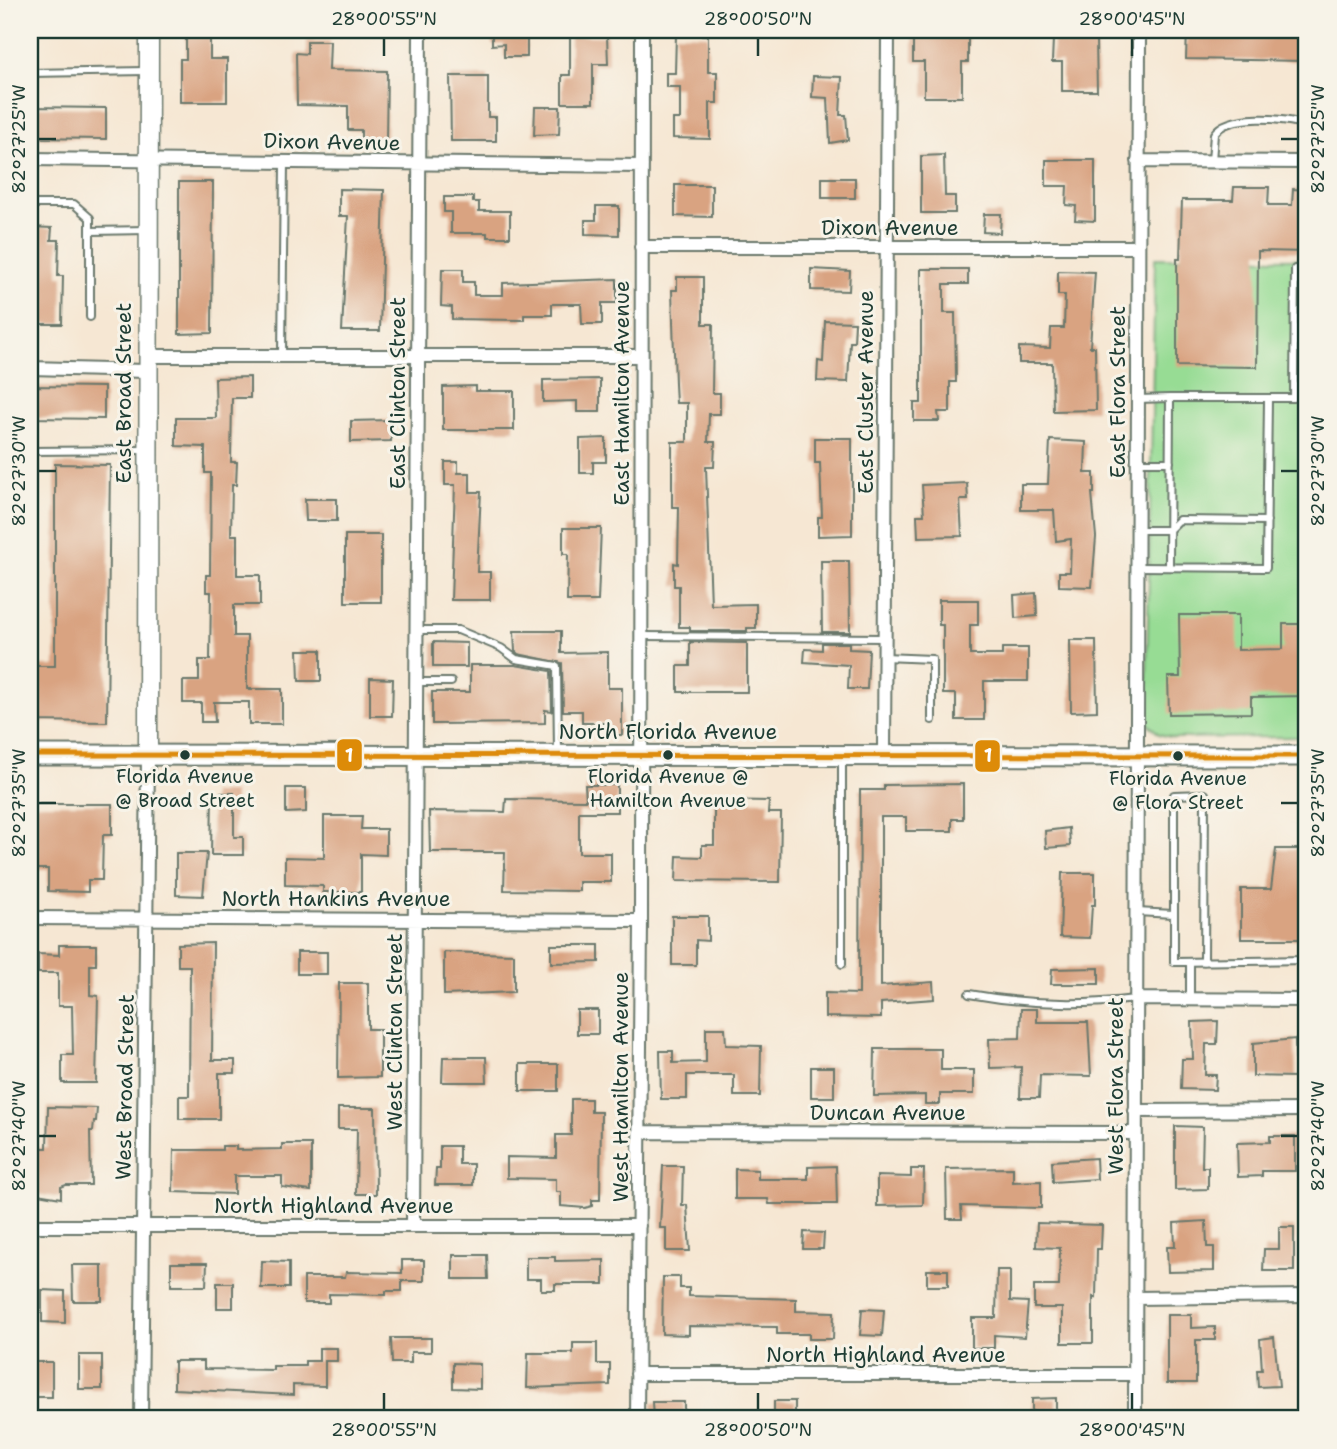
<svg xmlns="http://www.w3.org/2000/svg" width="1337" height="1449" font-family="'Shantell Sans',sans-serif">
  <rect width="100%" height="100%" fill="#f7f3e8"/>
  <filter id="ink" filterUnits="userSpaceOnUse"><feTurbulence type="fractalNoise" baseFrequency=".0143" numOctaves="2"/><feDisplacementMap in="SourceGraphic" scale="14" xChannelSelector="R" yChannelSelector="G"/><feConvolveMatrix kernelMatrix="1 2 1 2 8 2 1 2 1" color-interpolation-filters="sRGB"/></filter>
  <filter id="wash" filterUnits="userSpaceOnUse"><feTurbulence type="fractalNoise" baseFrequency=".00686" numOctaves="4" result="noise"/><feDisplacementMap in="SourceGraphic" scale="28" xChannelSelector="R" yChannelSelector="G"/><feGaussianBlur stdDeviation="1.57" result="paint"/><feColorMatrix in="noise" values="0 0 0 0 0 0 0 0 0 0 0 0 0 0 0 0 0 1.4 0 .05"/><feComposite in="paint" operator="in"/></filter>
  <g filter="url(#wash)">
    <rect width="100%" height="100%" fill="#f6e7d3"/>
    <path fill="#97dc94" stroke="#5b8c64" stroke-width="2" d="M1155,258L1307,259V737L1174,738L1159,734L1146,722Z"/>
    <g id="blocks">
      <path fill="#d9a381" d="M186,30H210V59H227V102H180V59H186Z
        M1187,30H1307L1306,61L1186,59Z
        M492,31H527V57H504V44L492,45Z
        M676,34L708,35V72H717V103H710V139L673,138V119H680V87H666V73H675Z
        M570,36H607L608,64H593V103H562V75H570Z
        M913,38H968V62H962V97H924V62H913Z
        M1053,39H1096L1097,91H1062V62H1052Z
        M307,41H330L329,70L387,71L386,142H361V130H348V106L297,105L296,53L307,54Z
        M450,76H488V117H496V141H451Z
        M813,76L842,77L840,115H846L848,140L830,143L828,98L812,97Z
        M30,107L106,108V139L30,138Z
        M535,107H560L559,134L534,135Z
        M944,155L945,196H955V213H921V156Z
        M1046,160H1095V221L1075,220L1076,206L1066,205L1067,186H1046Z
        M822,178H855V198H822Z
        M179,182H213L212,333L179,334Z
        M675,185H712V217L675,216Z
        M1234,187H1269L1268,205H1292L1293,189L1307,190V252L1258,251L1257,367L1177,366V259H1180L1182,200H1233Z
        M339,189L384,190L380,331H342L348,216H339Z
        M444,197H473V202H479V211H510V237H487V233H451V212H444Z
        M596,206H619V235L585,234V220H596Z
        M984,214H1001L1000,233L983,232Z
        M30,227L52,228L51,240H59L58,276H63L62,324H30Z
        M442,269H463V282H474V295H503V283L617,279V303H602V324H582L581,304H552V315H524V320L452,319V307L441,306Z
        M811,269L850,271L849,291L811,290Z
        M921,269H968V284H944V313H955L956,382H950V412H938L939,421H914V403H921Z
        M1058,271L1095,272L1090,347H1095L1096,410L1053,411L1052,363H1019V347L1050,348L1051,328H1064L1065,295H1058Z
        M677,277H703V324H713L712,393H720V414H709L708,442H715L714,467H706L711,605L756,604V628H747V631H690V627H679V586H674V563L678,564L679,507H672V442H687V403H676L675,384L672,290H677Z
        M825,321L855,322L854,342H850L848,382L817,381L818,361L823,362Z
        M250,377V398H232L231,462H237L236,485H232L231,535H237V575H260V605H234V636H247V689H282V724H249V702H214L215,722H201V703H183V681H199V660H210L211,592H206V575H210L211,473H205V447L176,446V418H216L215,378Z
        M600,379V412H577V401L543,402V380Z
        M30,386L104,387V419L30,418Z
        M476,386V391H514V430H443V387Z
        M391,420V441L351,442V421Z
        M606,438V462H593V473H580V439Z
        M815,438H852V535L818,536V517H822L820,463H815Z
        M1050,440L1086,442L1085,473H1094V493H1092L1096,537L1092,587L1059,586V572H1070L1071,539L1056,541L1054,510H1021V484H1048Z
        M445,462H458V473H470V492H481L477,572H490V600H451L455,485H445Z
        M55,464L110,465L107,722L30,721V666H55Z
        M967,483L968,500H960L962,536L918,537L917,515H924L922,485Z
        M305,499H337V521H306Z
        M563,528H601L598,601H567L568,554H563Z
        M345,535H381V602H345Z
        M821,561H849L850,632H822Z
        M1036,593L1037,616L1015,618L1014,595Z
        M939,600H978V625H970V655H1002V648H1028V681H984V720H956V694H943V625H939Z
        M1179,615H1238V650L1283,649V624H1307V696L1251,697V713L1169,714L1168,677H1180Z
        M514,631H561V653L608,652V688H622V735H608V723H582V711H563L562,663L518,654L515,651Z
        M1070,640H1096L1097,711L1071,712Z
        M433,642L467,643V667H433Z
        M690,642L747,643V692H678V666H690Z
        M822,643H849V649L869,650L867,689H848L849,665L804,662L805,649L822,650Z
        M298,650H321V681H299Z
        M470,665H515L551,671L552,711L545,710V723L432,724V692H470Z
        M370,678L393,679L392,716H370Z
        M963,784V819H952V831H906V817H881V986L933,982L934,999L881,1003V1018L825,1017V993L859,994L860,790H884V785Z
        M585,785H617V812H579V853H611V882H579V891L504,890L505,852H430L429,811L505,812L506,799L586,800Z
        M286,788H306V812L286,813Z
        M212,793H234V837H243V855H211Z
        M714,800L769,801L768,813H781L780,882L676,881L677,856L702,857V845H714Z
        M30,804H112V835H103L102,880H88V892L48,891V869H30Z
        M324,816H362L361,829H386V855L361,854V892H323V886L285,885V857L324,858Z
        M1069,828L1070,846L1046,848L1045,831Z
        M1276,849H1307V939H1241V889H1271Z
        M176,853H207L203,896L176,895Z
        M1062,873H1095V905H1092L1090,938L1060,937Z
        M672,916H708V941L696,940V965H672Z
        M213,943L212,1060H235V1073H219V1119H179V1096H189L190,966H178V944Z
        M59,945H96V965H90V995L98,996L96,1083H62V1055H73L72,1006H58V973H38V954L59,955Z
        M551,945H599V962L551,963Z
        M297,952H327V974H297Z
        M444,952L514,954V992L444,995Z
        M1099,968V984H1051L1052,969Z
        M339,983H368V1029H380V1077L338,1078Z
        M1021,1009H1037V1022H1088L1091,1076L1040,1075L1039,1098H1020L1021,1067L990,1068L989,1039L1020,1038Z
        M577,1010H598V1034H577Z
        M1218,1021L1217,1044H1206L1205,1075H1216L1215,1090L1181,1089L1182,1059H1193L1192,1022Z
        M706,1028H725L726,1045L761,1046L760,1096H734V1075H687V1099H661L660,1051H673V1063L706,1062Z
        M1295,1039L1296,1077L1253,1076V1043Z
        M875,1049H941V1070H974V1094H940V1104H925V1095L874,1096Z
        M443,1057H486L487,1082H442Z
        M520,1064H558V1091H520Z
        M811,1067H834V1097H811Z
        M571,1099H591V1112H601L600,1200H592V1206L585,1208L561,1206V1192H556V1179L507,1178V1157L556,1158V1135H571Z
        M48,1107L97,1108L96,1121H94L93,1131H90L91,1185H66L61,1187V1198L37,1194V1148H47Z
        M338,1108H375L376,1194H356L357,1129H338Z
        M1175,1126L1203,1127L1202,1167H1208V1189L1175,1190Z
        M1270,1136H1295V1171H1262V1176L1238,1177L1237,1143L1270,1142Z
        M282,1144H311V1191L282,1187V1176H234V1194L173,1192L174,1150H222V1146H236V1150L282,1149Z
        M440,1146H459V1164H473V1185H435L436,1169H440Z
        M1096,1158L1097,1179L1053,1182L1052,1161Z
        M663,1166H683L682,1205H687L690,1251H666V1228H660Z
        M836,1166L837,1204H769L768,1199H735V1169L758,1170V1179H808V1167Z
        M1013,1168V1182L1041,1181V1208L961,1206L962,1219H947L946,1169Z
        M911,1169H924L923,1205L877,1206V1176L911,1177Z
        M1206,1221L1207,1247H1214V1271L1168,1272L1167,1247H1175L1174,1223Z
        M1037,1223L1102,1225L1101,1249H1097L1096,1298L1093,1297V1343H1062V1308H1034V1286H1059L1060,1248L1036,1247Z
        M1279,1227H1294V1271H1263L1264,1249H1279Z
        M804,1232L824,1233L823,1249H803Z
        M453,1255H487L488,1279H453Z
        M526,1257H555V1261L604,1260V1284H555V1290H541V1279H526Z
        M402,1260H424V1281H402V1291H386V1295L329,1294V1303H304V1277H345L346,1272L402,1273Z
        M262,1261L289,1262V1288H261Z
        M171,1263H207L206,1286H171Z
        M72,1265H102V1301H73Z
        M927,1270H948V1286H927Z
        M997,1270H1010V1301L1028,1302L1025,1337L994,1335V1348H972V1318H996Z
        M663,1277H680V1288H689V1296L796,1299V1311L834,1312L833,1339H809V1334H777V1327L689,1326V1335L662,1334Z
        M217,1283H233V1308H217Z
        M42,1290L65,1291V1323L42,1322Z
        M862,1309L884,1310L882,1336L860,1335Z
        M1167,1315H1191V1328L1215,1327V1340H1196V1383H1167Z
        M1274,1337L1279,1386L1258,1387L1257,1370H1262L1260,1339Z
        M391,1338H431V1352H411V1363H392Z
        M573,1343H597V1364H610V1385L527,1388L528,1353H573Z
        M319,1348H337V1361H325V1386L293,1385V1395L174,1389V1361H204V1369L273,1370V1366H305V1361H319Z
        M79,1355H102V1389H79Z
        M31,1362H52V1397H30Z
        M453,1363L480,1364V1389L453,1388Z
        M1056,1398V1419H1032V1399Z
        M774,1401H795V1419H774Z
        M652,1402H684V1419H653Z"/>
    </g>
  </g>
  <g filter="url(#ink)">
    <use href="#blocks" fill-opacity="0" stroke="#6a786c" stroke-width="2"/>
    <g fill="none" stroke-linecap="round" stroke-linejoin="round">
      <g stroke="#6a786c" stroke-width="10">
        <path id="lane" d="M30,73L146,71
          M1212,161L1214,134C1227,113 1287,117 1307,126
          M30,204H74L90,218V317
          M91,231L147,230
          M282,356L284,162
          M1138,399L1170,398
          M30,451L146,450
          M1139,462H1170
          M30,525L31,451
          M1138,530H1169L1179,520L1267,521
          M1169,566L1170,398H1294L1295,269H1307
          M1138,567L1266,568L1268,398
          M417,630H458L501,648L516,659L557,666L558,753
          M642,636L884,638
          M884,657L932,659V720
          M417,682H451
          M842,760V964
          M1137,912L1173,914
          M1190,962V999
          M1204,962L1205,794L1174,795V962L1307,960
          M969,994C1024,1004 1080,1006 1135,999"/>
      </g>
      <g stroke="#6a786c" stroke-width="16">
        <path id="street" d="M30,159L642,166
          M1138,161L1307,162
          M641,247H1138
          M146,356H641
          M30,368L146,371
          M884,754L888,30
          M30,918L641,921
          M1135,999L1307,1000
          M1135,1111L1307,1110
          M640,1132L1135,1133
          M413,1225L420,30
          M30,1226H639
          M1135,1298L1307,1296
          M637,1374H1135
          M141,1419L148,755
          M637,1419L641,921L642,30
          M1135,1419L1139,30"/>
      </g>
      <g stroke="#6a786c" stroke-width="21">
        <path id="secondary" d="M148,755L149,30"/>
      </g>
      <g stroke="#6a786c" stroke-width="23">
        <path id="primary" d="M30,755L1307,756"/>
      </g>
      <use href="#lane" stroke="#fff" stroke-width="6"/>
      <use href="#street" stroke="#fff" stroke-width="12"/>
      <use href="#secondary" stroke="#fff" stroke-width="18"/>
      <use href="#primary" stroke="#fff" stroke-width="19"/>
      <g stroke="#f7f3e8" stroke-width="10">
        <path id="bus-1" d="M30,755L1307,756"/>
      </g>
      <use href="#bus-1" stroke="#dd8b08" stroke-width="5"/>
    </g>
  </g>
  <path fill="none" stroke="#1f3d34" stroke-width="2.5" d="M384,38V56M758,38V56M1132,38V56M38,139H56M1281,139H1298M38,471H56M1281,471H1298M38,803H56M1281,803H1298M38,1136H56M1281,1136H1298M384,1393V1410M758,1393V1410M1132,1393V1410"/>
  <g fill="#1f3d34" stroke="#f7f3e8" stroke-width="2.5">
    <circle cx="185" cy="755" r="6"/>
    <circle cx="668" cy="755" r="6"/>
    <circle cx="1178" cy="756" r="6"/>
  </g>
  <g text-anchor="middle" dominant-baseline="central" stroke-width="6" stroke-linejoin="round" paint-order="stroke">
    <g font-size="19" fill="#1f3d34" stroke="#f7f3e8">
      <text x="185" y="776">Florida Avenue<tspan x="185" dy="24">@ Broad Street</tspan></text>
      <text x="668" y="776">Florida Avenue @<tspan x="668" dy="24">Hamilton Avenue</tspan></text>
      <text x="1178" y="778">Florida Avenue<tspan x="1178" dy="24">@ Flora Street</tspan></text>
    </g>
    <g font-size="21" fill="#1f3d34" stroke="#f7f3e8">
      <text transform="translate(332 142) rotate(1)">Dixon Avenue</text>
      <text x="890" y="228">Dixon Avenue</text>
      <text transform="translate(866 392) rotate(-90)">East Cluster Avenue</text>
      <text transform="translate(1118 392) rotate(-90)">East Flora Street</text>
      <text transform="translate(124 393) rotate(-90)">East Broad Street</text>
      <text transform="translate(398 393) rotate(-90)">East Clinton Street</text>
      <text transform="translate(622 393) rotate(-90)">East Hamilton Avenue</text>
      <text x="668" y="732">North Florida Avenue</text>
      <text x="336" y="899">North Hankins Avenue</text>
      <text transform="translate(395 1032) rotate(-90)">West Clinton Street</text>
      <text transform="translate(1116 1086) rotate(-90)">West Flora Street</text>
      <text transform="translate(125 1087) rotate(-89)">West Broad Street</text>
      <text transform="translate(621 1087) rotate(-90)">West Hamilton Avenue</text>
      <text x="888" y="1113">Duncan Avenue</text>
      <text x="334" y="1206">North Highland Avenue</text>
      <text x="886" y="1355">North Highland Avenue</text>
    </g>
  </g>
  <g stroke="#f7f3e8" stroke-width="2.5">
    <rect x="336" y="738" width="27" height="34" rx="7" fill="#dd8b08"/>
    <rect x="974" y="739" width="27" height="34" rx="7" fill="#dd8b08"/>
  </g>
  <g font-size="19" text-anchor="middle" font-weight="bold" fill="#fff">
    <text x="349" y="762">1</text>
    <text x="988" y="762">1</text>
  </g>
  <rect width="1337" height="1449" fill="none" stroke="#f7f3e8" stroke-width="77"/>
  <rect x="38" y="38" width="1260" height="1372" fill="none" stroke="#1f3d34" stroke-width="2.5"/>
  <g font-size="18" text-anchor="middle" fill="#1f3d34">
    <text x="384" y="25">28°00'55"N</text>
    <text x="758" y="25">28°00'50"N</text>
    <text x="1132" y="25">28°00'45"N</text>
    <text transform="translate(1318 139) rotate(-90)" y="6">82°27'25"W</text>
    <text transform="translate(19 139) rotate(-90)" y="6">82°27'25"W</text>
    <text transform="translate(1318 471) rotate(-90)" y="6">82°27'30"W</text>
    <text transform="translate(19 471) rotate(-90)" y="6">82°27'30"W</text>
    <text transform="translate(1318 803) rotate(-90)" y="6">82°27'35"W</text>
    <text transform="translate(19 803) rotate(-90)" y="6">82°27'35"W</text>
    <text transform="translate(1318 1136) rotate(-90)" y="6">82°27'40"W</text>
    <text transform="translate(19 1136) rotate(-90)" y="6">82°27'40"W</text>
    <text x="384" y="1436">28°00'55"N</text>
    <text x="758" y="1436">28°00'50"N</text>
    <text x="1132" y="1436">28°00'45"N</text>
  </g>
</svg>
